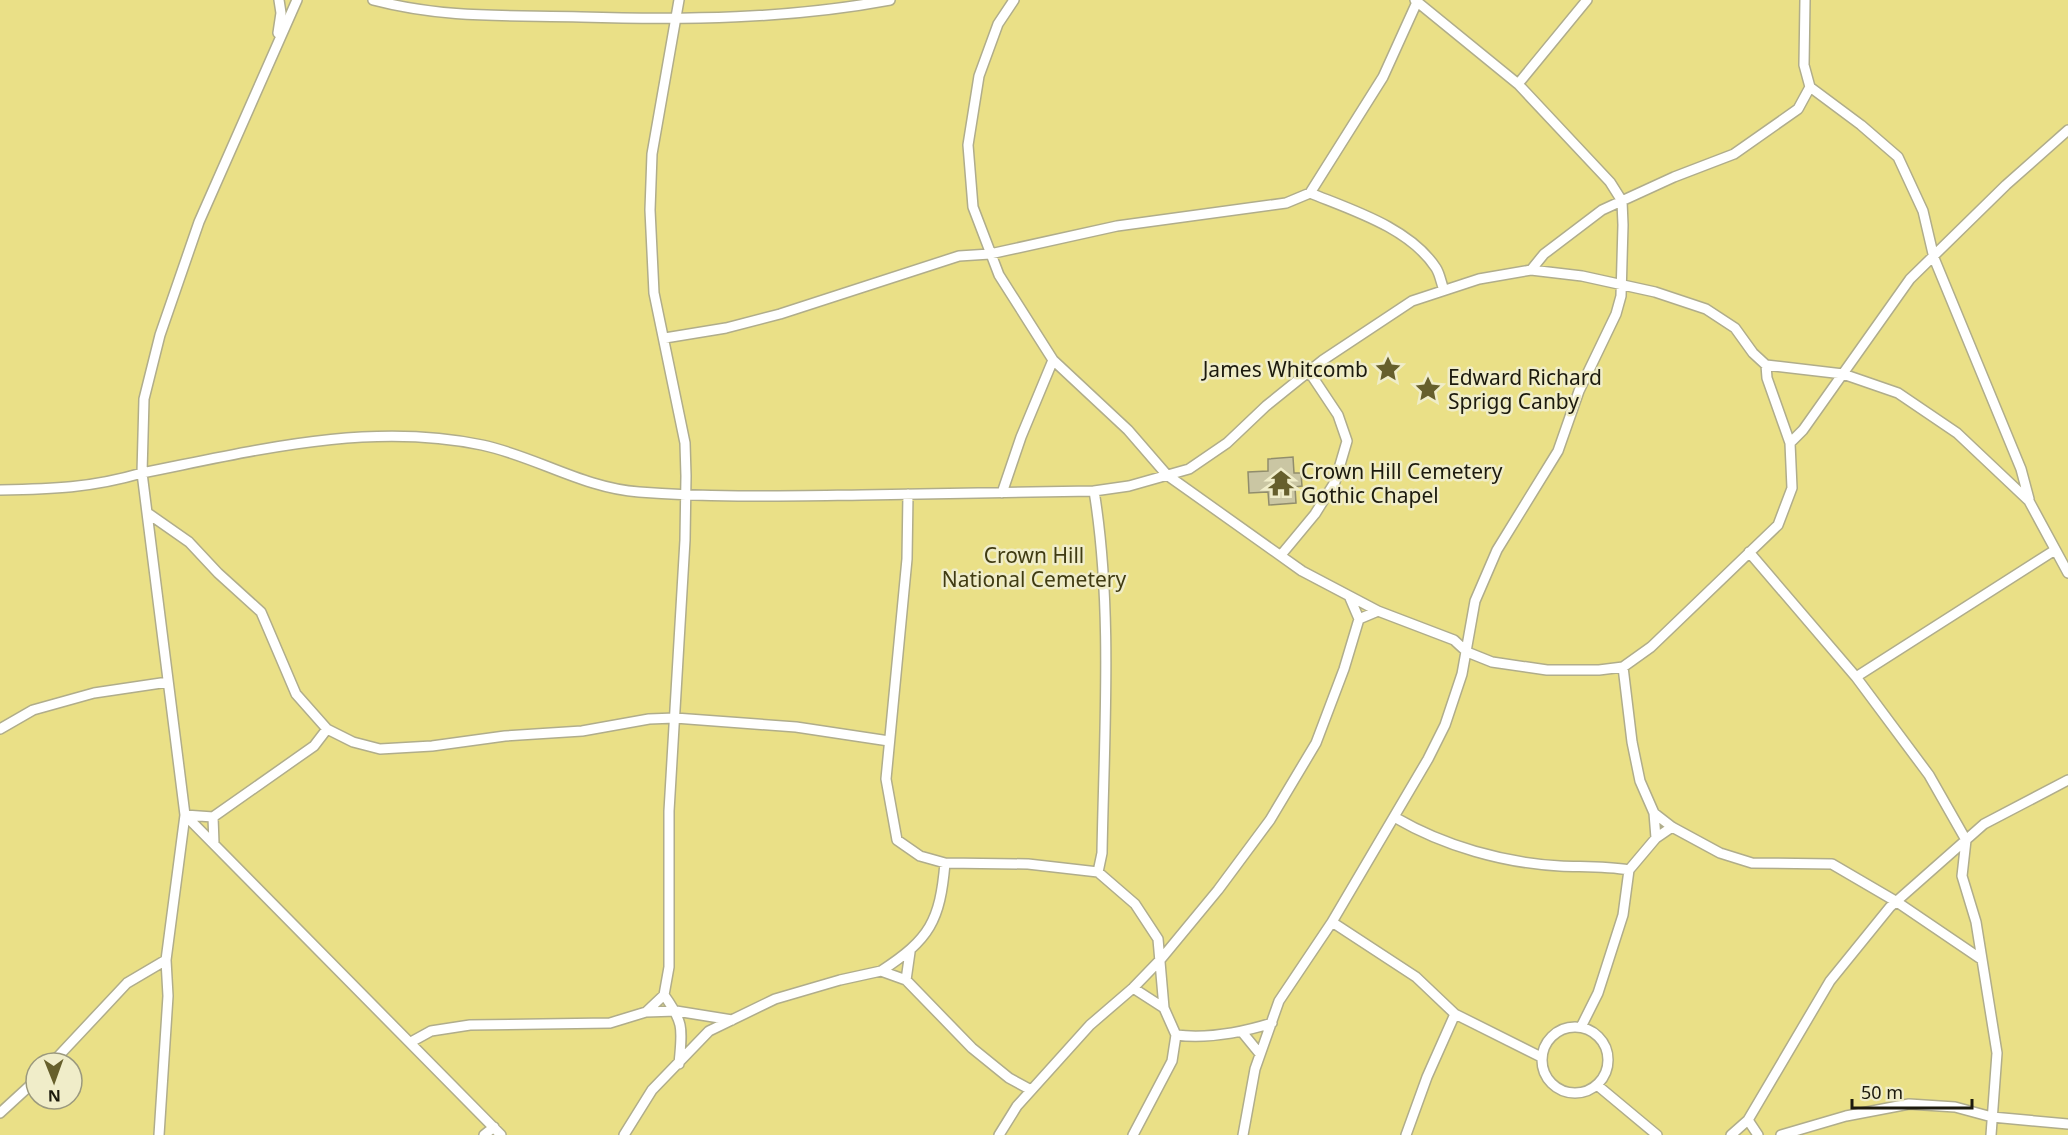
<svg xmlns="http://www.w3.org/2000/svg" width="2068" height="1135" font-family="'Noto Sans',sans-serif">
  <rect width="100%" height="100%" fill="#f0edc9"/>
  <path fill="#eae087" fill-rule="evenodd" d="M0,0H2068V1135H0ZM36,1063H72V1099H36Z"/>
  <path fill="#cac6a3" stroke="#918d6c" stroke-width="1.5" d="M1293,457L1294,473H1301L1302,486L1295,487L1296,503L1269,505L1268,492L1249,493L1248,472L1268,471V459Z"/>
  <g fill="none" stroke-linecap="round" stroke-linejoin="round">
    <g stroke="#b0ad8b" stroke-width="12">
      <path id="lane" d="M297,0L199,222L160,335L144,399L142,473C253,451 368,421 482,445C535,456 583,488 639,492C713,498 788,496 862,495C939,493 1017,493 1094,491L1129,486L1189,469L1227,443L1266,406L1323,360L1412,301L1479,279L1531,270L1582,276L1655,292L1706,309L1735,328L1753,353L1766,365L1843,374L1898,393L1957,433L2029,501L2068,573
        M373,0C445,19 509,15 581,17C684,20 789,19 890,0
        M1014,0L998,24L979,76L968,145L973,207L999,275L1053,360L1128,430L1167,475L1302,571L1378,611L1454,640L1467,652L1492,662L1547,670H1599L1623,667L1651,647L1778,525L1792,488L1790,443L1767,378L1766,365
        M1805,0L1804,65L1810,87L1861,125L1898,157L1923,211L1934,258L2021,469L2029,499
        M278,33L281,13L279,0
        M1518,84L1587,0
        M1310,193L1383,77L1417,2
        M1531,270L1544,254L1602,210L1674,177L1734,154L1798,109L1810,87
        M665,338L726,328L780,314L959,256L990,254L1117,226L1286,203L1310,193C1352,210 1410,228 1436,268C1440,274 1441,283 1444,290
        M1790,443L1803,430L1910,279L2006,185L2068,130
        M0,490C52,489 91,488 142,473L185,815L501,1135
        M1094,491C1113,606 1104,737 1102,853L1098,872
        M1002,493L1021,437L1053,360
        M908,494L907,559L886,779L897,840L920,856L945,863L1028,864L1098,872L1135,904L1158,939L1164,1008L1176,1035L1172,1061L1133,1135
        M149,514L189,542L218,573L261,612L296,694L327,729L353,742L380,749L432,746L505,736L582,731L649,719L675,718L796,727L889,741
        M1749,552L1856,677L1929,775L1966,840L1962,876L1976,922L1997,1053L1991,1135
        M1281,555L1315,514L1335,482L1347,441L1338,415L1310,373
        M1350,598L1359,619L1378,611
        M1623,667L1632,742L1640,781L1654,813L1672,827L1720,853L1752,863L1832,864L1897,902L1981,959
        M1856,677L2055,550
        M0,729L33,710L94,693L168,682
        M1654,813L1656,838
        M213,817L214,844
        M1396,818C1444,846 1504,863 1560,866C1583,867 1606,866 1629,870
        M1332,922L1416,977L1455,1014L1541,1057
        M881,971C930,939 940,921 945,863
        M906,980L910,952
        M1133,988L1164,1008
        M664,995C685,1024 682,1030 679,1064
        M646,1012L676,1011L732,1020
        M1542 1060a33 33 0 1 1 66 0a33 33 0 1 1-66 0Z
        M1581,1027L1598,993L1623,915L1629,870L1656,838L1672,827
        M1242,1032L1260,1054
        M1176,1035C1209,1039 1240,1033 1272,1023
        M411,1042L431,1031L470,1025L610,1023L646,1012L664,995L669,967V811L685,540L686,476L685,443L654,293L650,210L652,154L679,0
        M52,1063L127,983L166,960
        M1597,1085L1657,1135
        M0,1113L36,1080
        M1748,1120L1758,1135
        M159,1135L168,996L166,960L185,815L213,817L314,746L327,729
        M484,1135L494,1127
        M624,1135L652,1090L709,1031L775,999L840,980L881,971L906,980L972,1048L1009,1078L1031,1090
        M999,1135L1017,1106L1090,1025L1133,988L1161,959L1218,890L1270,820L1316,743L1344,669L1359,619
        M1243,1135L1255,1069L1279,1001L1332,922L1428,759L1445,725L1462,674L1475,601L1497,550L1558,451L1579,391L1616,314L1621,296L1623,225L1622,201L1610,182L1518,84L1415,0
        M1406,1135L1427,1077L1455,1014
        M1731,1135L1748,1120L1830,981L1890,907L1984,824L2068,780
        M1781,1135L1846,1116L1909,1104L1955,1107L1992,1117L2068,1124"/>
    </g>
    <use href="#lane" stroke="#fff" stroke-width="9"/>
  </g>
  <defs>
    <g id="sight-bare" transform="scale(2.07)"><path d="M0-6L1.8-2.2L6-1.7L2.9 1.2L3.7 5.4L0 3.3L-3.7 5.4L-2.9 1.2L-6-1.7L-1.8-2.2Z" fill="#665f2c" stroke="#f0edc9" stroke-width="2.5" paint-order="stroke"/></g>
    <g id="temple-bare" transform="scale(2.07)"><path d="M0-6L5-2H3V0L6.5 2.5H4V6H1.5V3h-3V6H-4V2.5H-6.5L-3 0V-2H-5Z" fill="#665f2c" stroke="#f0edc9" stroke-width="2.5" paint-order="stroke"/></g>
  </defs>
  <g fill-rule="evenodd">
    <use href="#sight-bare" x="1388" y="369"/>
    <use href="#sight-bare" x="1428" y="389"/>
    <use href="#temple-bare" x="1281" y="483"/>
  </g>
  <g text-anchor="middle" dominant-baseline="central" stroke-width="5" stroke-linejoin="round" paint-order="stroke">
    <g font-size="21" fill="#1c1a0d" stroke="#f0edc9" text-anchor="start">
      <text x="1368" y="369" text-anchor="end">James Whitcomb</text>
      <text x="1448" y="377">Edward Richard<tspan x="1448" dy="24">Sprigg Canby</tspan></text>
      <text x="1301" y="471">Crown Hill Cemetery<tspan x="1301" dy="24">Gothic Chapel</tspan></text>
    </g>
    <g font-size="21" fill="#403b12" stroke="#f0edc9">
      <text x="1034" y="555">Crown Hill<tspan x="1034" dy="24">National Cemetery</tspan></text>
    </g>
  </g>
  <g transform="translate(54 1081) rotate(179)"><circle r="28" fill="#f0edc9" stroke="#9b997e" stroke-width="1.5"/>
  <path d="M0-4.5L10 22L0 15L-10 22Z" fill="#665f2c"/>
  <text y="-9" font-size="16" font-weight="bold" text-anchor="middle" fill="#1c1a0d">N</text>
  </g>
  <path d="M1852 1099v9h120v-9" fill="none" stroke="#1c1a0d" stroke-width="3"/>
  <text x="1861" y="1099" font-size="18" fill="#1c1a0d" stroke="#f0edc9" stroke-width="4.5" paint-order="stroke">50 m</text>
</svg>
